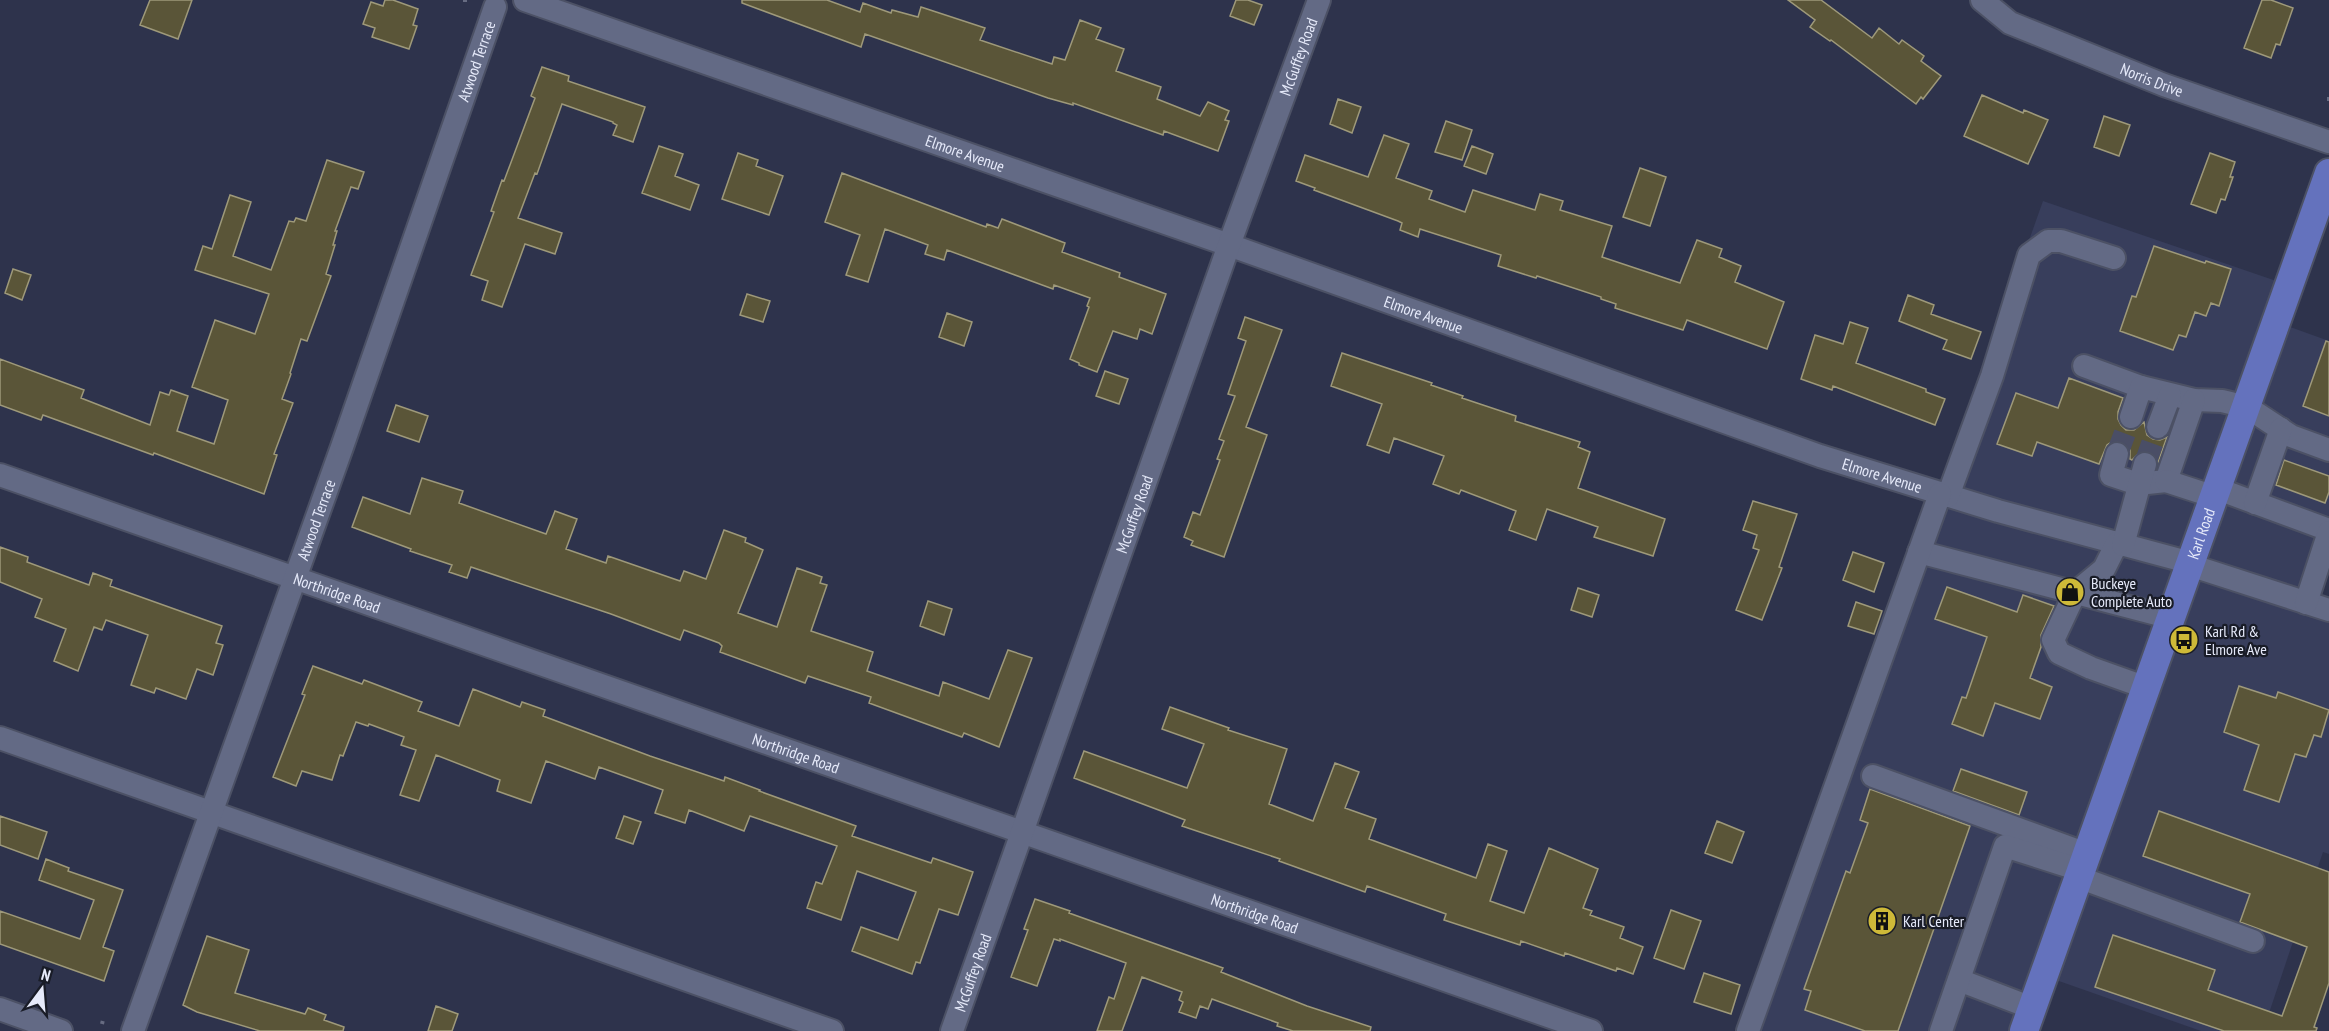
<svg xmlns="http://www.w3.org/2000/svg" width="2329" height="1031" font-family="'PT Sans Narrow',sans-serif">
  <rect width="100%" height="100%" fill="#2e334c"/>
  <path fill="#383e5c" d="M2043,201L2291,286L2279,323L2329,341V573L2317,605L2329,609V854L2323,852L2263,1031H2201L2039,974L2019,1031H1748Z"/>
  <path fill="#5a5538" stroke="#9e997a" stroke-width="1.5" d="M150,0H192L178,39L140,25Z
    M385,0H393L418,9L413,25L417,26L409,49L372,37L375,28L363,24L371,2L383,6Z
    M742,0H827L860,12L863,3L891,13L892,10L918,17L921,7L985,28L980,40L1052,64L1054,57L1065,60L1080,20L1101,28L1096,39L1124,49L1116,71L1161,87L1157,99L1200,116L1208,102L1229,111L1225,120L1229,121L1218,151L1164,131L1163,135L1073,103V105L1048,98L865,34L861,47L742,3Z
    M1236,0H1248L1262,5L1254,25L1230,16Z
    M1788,0H1821L1872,38L1879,28L1899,44L1902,40L1924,56L1921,61L1941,76L1923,99L1921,97L1916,104L1831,40L1830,41L1810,27L1815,20Z
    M2262,0H2271L2293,8L2280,45L2276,44L2271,58L2244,48Z
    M542,67L569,76L568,81L645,107L633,142L613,135L617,125L613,123V122L562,104L537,174L535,173L518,218L562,233L555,254L525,244L502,307L482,300L488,281L471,275L494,212L491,211L502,180L504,181L535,98L531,96Z
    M1982,95L2023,113L2024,110L2048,120L2028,164L1964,136Z
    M1338,99L1361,107L1352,133L1330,124Z
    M2104,116L2130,125L2119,156L2094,147Z
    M1446,121L1472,130L1462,160L1435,152Z
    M1384,135L1409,144L1396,178L1432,191L1429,199L1465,212L1473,190L1535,210L1540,194L1563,201L1560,210L1612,226L1602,257L1680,283L1697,240L1722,249L1719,257L1741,266L1735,282L1784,302L1767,349L1687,320L1683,330L1615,308L1616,304L1601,299V297L1537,276L1536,278L1498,266L1501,255L1420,229L1418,237L1400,230L1402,223L1398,221L1314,190L1315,188L1296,181L1305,155L1368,177Z
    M659,146L683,154L675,176L699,185L690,210L642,193Z
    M1472,146L1493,154L1486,174L1464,166Z
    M738,153L758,160L756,166L783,176L769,215L722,199Z
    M2210,153L2235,162L2230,177H2233L2225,200L2221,199L2216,213L2191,204Z
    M327,160L364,172L358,189L351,187L335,231H337L333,245H335L326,274L331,276L307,341L301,339L290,373L291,374L282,399L293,403L274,454L277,455L264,494L154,453L153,455L43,415L41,420L0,405V359L84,390L81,398L150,425L160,392L169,395L171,390L188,396L177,431L214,444L228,400L192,387L215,320L255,334L269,294L195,270L203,246L212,249L230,195L251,202L233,256L271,270L289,221L294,222L296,218L306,221Z
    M1640,168L1666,177L1650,226L1623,217Z
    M842,173L986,227L987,224L998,228L1002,219L1065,243L1062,252L1120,273L1119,277L1166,294L1152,334L1140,329L1137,339L1113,331L1097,372L1079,365V363L1070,359L1089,307L1087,306L1090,298L1054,285L1053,289L947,250L944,260L925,254L928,245L885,229L868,282L846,275L860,235L825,222Z
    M2154,246L2205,263L2206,261L2231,269L2219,306L2211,303L2206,316L2195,312L2186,337L2179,335L2173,350L2120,331L2132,296L2136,297Z
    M13,269L31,275L22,300L5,293Z
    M747,294L770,301L763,322L740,315Z
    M1908,295L1934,305L1931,314L1981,332L1971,359L1943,349L1947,340L1899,321Z
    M947,313L972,322L964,346L939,337Z
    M1245,317L1282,330L1246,427L1267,435L1224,557L1191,545L1193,541L1184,537L1193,512L1200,515L1220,460L1217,459L1224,441L1219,439L1235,396L1228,394L1246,341L1238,338Z
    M1850,322L1868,328L1856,363L1926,389V392L1945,399L1935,425L1833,386L1832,390L1801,379L1815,335L1843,344Z
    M2326,341L2329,342V416L2303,406Z
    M1342,353L1432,383L1431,385L1463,396L1462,398L1516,416L1515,421L1580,442L1578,447L1590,452L1578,488L1665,519L1653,556L1594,537L1598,527L1547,509L1536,540L1509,530L1516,511L1461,490L1459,494L1433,484L1444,456L1394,438L1389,453L1367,445L1382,404L1331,386Z
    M1105,371L1128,379L1119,404L1096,396Z
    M2069,378L2123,398L2118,412V419L2121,425L2126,430H2134L2144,422L2147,435L2153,439L2160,440L2167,437L2158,462L2155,455L2148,451H2141L2132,460L2130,459V450L2126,444L2120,441H2113L2107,445L2099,464L2037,442L2032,456L1997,444L2016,393L2058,408Z
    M396,405L428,416L419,442L387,431Z
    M2284,460L2329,476V492L2325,503L2276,485Z
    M422,478L463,491L459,503L546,534L555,511L577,519L566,549L606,563L608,556L680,581L684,571L706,579L724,530L746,538L745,542L763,550L738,613L777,627L797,568L822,577L820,583L827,585L811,631L873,652L867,671L939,696L943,682L989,699L1008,650L1032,658L999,747L964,733L962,737L869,703L871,697L808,676L805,683L720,652L722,646L719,643L684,630L680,640L611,614L471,567L467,578L449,572L452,565L410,551L411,549L352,527L363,497L410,514Z
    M1753,501L1797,514L1779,567L1782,568L1762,620L1736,610L1759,550L1753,548L1757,535L1743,530Z
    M0,547L28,557L27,562L89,585L93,573L112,580L110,586L222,626L216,643L223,645L213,675L197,669L186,699L156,688L154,693L131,685L148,635L106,620L102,630L94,627L78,671L54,661L66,629L35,617L42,599L0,582Z
    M1853,552L1884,563L1874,592L1843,580Z
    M1947,587L2017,612L2023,595L2054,606L2041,635V647L2030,678L2052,687L2040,719L1995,703L1983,736L1952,724L1962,697L1966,698L1987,637L1935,619Z
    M1578,588L1599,595L1592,617L1571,610Z
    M928,601L952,609L944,635L920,626Z
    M1856,602L1882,611L1874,634L1848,626Z
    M313,666L362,684L364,680L422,702L418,711L459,726L473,689L520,707L522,702L545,710L543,716L650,756L724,781L725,777L760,790L759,791L856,826L852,836L931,863L933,858L973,872L958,915L939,909L920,963L916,962L912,974L852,951L861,927L898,940L916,892L857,871L841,920L807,908L816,882L822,884L837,846L750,816L744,831L689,810L685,823L655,813L663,790L599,767L595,779L546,761L531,803L497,791L500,780L436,755L419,801L400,795L416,750L401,745L404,737L369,724L368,726L356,722L343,756L340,755L332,780L302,771L296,786L273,777L305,695L302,694Z
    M2239,686L2276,698L2278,692L2329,710L2321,737L2314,735L2306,757L2295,754L2279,802L2244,790L2259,745L2224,732Z
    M1170,707L1229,728L1228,730L1287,749L1269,804L1313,821L1335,763L1359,772L1345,808L1376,819L1369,839L1476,878L1488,844L1507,851L1490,901L1524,913L1549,848L1598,869L1583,908L1592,911L1590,915L1624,927L1620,938L1643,947L1633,974L1617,968L1616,971L1565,953L1564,956L1521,941L1520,945L1444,920L1446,914L1367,886L1365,892L1279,861L1280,859L1182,826L1185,820L1074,778L1084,751L1187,788L1204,744L1162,729Z
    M1961,769L2027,792L2019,815L1953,791Z
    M1870,789L1970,826L1898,1031H1865L1805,1010L1811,991L1804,989L1846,871L1850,873L1868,823L1860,820Z
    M2159,811L2329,872V983L2314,1027L2317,1028L2316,1031H2224L2095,987L2113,935L2215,970L2208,990L2282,1016L2307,947L2240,922L2250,894L2143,856Z
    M0,816L47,832L38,859L0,845Z
    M624,816L641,822L633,844L616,838Z
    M1717,821L1744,832L1732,863L1705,853Z
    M46,859L69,868L68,871L123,890L103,947L114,951L104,981L0,944V911L80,939L94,900L39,880Z
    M1035,899L1070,911L1069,913L1223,968L1221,972L1307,1006L1371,1027L1370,1031H1293L1277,1026L1278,1023L1212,999L1208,1009L1200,1006L1196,1018L1179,1012L1183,1002L1179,1000L1182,992L1142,977L1122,1031H1097L1109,997L1114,999L1126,963L1060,939V941L1054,939L1037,986L1011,977L1028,930L1024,929Z
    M1671,910L1701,921L1684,969L1654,958Z
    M207,936L249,950L235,993L305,1014L308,1008L326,1015L324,1020L344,1027L343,1031H260L197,1012L183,1005Z
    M1704,973L1740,985L1731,1014L1694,1002Z
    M436,1006L458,1014L452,1031H428Z"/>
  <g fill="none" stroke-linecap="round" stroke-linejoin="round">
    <path stroke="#4a4e66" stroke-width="22" stroke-dasharray="22 11" stroke-linecap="butt" d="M2117,454L2131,417
      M2145,464L2158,427"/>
    <g stroke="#4c5165" stroke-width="26">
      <g id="minor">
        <path id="s1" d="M525,0L1229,245L1820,456L1998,511L2184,561L2199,568L2329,610"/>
        <path id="s2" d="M1982,0L2010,23L2164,85L2329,142"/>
        <path d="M2084,366L2141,387"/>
        <path d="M2131,417L2141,387L2194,400L2222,401L2247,407L2291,436L2329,450"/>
        <path d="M2158,427L2170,395"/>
        <path d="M2117,454L2111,475L2138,484L2166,481L2194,400"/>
        <path id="s3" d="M0,475L1591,1031"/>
        <path d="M2166,481L2215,497"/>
        <path d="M2218,489L2329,530"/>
        <path d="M1948,496L1992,376L2029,255L2048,241H2061L2114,258"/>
        <path d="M2255,503L2281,429"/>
        <path d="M2117,543L2104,569L2075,593L2053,640L2059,653L2091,668L2147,688"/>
        <path d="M2123,545L2145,464"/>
        <path d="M1919,552L2172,618"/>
        <path d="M2306,603L2329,532"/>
        <path d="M0,738L832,1031"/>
        <path d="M1873,776L2087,854"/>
        <path d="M2078,877L2253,941"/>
        <path d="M1959,980L2032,1008"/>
        <path d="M0,1009L61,1031"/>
        <path id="s4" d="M133,1031L342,447L495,7"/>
        <path id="s5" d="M952,1031L1229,245L1319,0"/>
        <path d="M1748,1031L1940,494"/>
        <path d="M1941,1031L2005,846L2080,870"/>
      </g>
    </g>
    <g stroke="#4c5165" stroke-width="32">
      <g id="major">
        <path id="s6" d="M2024,1031L2329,173"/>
      </g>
    </g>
    <path stroke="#676c82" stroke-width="4" stroke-dasharray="3 3" stroke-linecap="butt" d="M465,2V0
      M2327,99H2329
      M102,1024L103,1020"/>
    <use href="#minor" stroke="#636a85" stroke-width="22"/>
    <use href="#major" stroke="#6472bd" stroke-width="28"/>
  </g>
  <defs>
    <g id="shop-disc" transform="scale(1.5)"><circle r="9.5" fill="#ceb938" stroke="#191c27"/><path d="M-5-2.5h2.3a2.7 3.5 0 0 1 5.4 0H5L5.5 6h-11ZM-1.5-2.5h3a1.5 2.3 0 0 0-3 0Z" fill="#111"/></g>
    <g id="bus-disc" transform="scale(1.5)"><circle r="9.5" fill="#ceb938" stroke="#191c27"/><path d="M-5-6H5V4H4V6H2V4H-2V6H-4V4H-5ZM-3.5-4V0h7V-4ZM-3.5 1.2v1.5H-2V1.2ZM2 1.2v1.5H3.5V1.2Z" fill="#111"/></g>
    <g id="building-disc" transform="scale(1.5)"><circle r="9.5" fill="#ceb938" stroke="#191c27"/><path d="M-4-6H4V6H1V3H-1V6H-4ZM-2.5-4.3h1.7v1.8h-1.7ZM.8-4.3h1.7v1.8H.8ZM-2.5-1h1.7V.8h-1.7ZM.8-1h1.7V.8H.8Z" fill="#111"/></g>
  </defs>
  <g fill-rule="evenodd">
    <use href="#shop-disc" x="2070" y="592"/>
    <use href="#bus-disc" x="2184" y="640"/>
    <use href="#building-disc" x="1882" y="921"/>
  </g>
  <g text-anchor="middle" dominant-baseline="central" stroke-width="4.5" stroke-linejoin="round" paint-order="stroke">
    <g font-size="16" fill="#e6eafa" stroke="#191c27">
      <text stroke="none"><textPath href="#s5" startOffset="1034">McGuffey Road</textPath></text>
      <text stroke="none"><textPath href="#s4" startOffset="1029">Atwood Terrace</textPath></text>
      <text stroke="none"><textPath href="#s2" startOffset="189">Norris Drive</textPath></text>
      <text stroke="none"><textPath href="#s1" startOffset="466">Elmore Avenue</textPath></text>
      <text stroke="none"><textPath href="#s1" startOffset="952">Elmore Avenue</textPath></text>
      <text stroke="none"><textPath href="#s1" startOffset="1438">Elmore Avenue</textPath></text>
      <text stroke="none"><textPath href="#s5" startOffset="548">McGuffey Road</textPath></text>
      <text stroke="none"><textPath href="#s4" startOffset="543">Atwood Terrace</textPath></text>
      <text stroke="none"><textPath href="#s6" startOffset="528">Karl Road</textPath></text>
      <text stroke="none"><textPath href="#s3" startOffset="357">Northridge Road</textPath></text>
      <text stroke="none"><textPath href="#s3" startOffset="843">Northridge Road</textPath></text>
      <text stroke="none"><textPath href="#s3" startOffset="1329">Northridge Road</textPath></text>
      <text stroke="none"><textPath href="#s5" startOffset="62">McGuffey Road</textPath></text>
    </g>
    <g font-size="16" fill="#e6eafa" stroke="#191c27" text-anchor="start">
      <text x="2091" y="583">Buckeye<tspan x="2091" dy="18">Complete Auto</tspan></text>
      <text x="2205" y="631">Karl Rd &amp;<tspan x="2205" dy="18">Elmore Ave</tspan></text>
      <text x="1903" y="921">Karl Center</text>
    </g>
  </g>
  <g transform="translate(42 989) rotate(16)" stroke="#191c27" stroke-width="4.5" paint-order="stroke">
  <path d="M0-4.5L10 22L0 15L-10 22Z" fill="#e6eafa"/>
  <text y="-9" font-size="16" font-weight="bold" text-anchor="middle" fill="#e6eafa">N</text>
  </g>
</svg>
